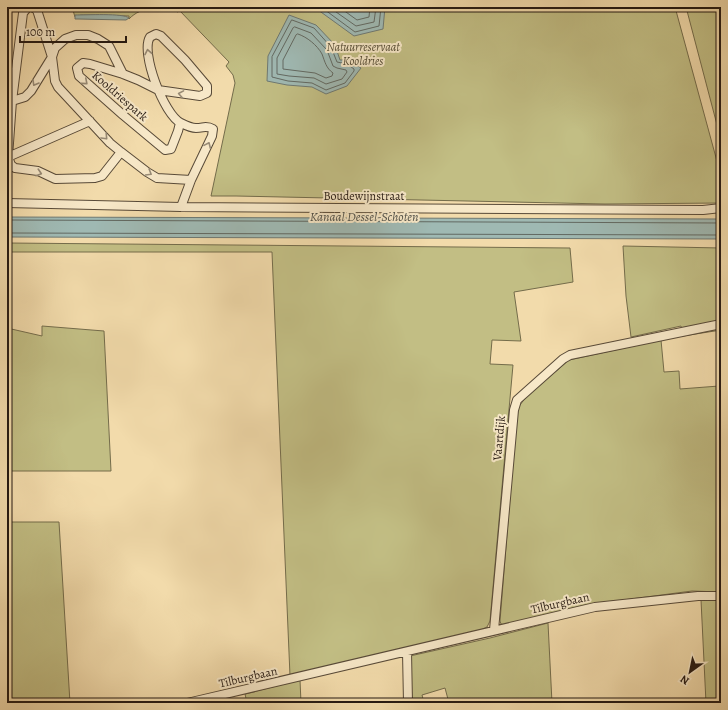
<svg xmlns="http://www.w3.org/2000/svg" width="728" height="710" font-family="Alegreya,serif">
  <rect width="100%" height="100%" fill="#f2dbab"/>
  <filter id="stains"><feTurbulence type="fractalNoise" baseFrequency=".005" numOctaves="4"/><feColorMatrix values="0 0 0 0 .2 0 0 0 0 .09 0 0 0 0 .02 0 0 0 .5 -.17"/></filter>
  <radialGradient id="worn" r=".72"><stop offset=".6" stop-color="#630" stop-opacity="0"/><stop offset="1" stop-color="#630" stop-opacity=".3"/></radialGradient>
  <path fill="#c2be84" stroke="#746c4b" d="M72,7H675L721,176V203L605,204L236,196H211L235,83L233,75L226,66L229,62L179,10L178,12C162,6 141,6 129,19V16L81,15L75,17Z
    M686,7H721V140Z
    M7,243L570,248L573,282L514,292L521,341L492,340L490,364L513,365L490,621L487,627L481,630L290,676L272,252H7Z
    M623,246L721,248V330L683,336L681,326L631,337L626,296Z
    M42,326L104,331L111,471H7V328L42,336Z
    M661,340L664,372L679,371L680,389L719,386L717,376L721,375V592L692,591L585,605L505,625L501,624L500,621L517,409L526,397L569,360Z
    M7,522H59L70,703H7Z
    M701,600H721V703H706Z
    M548,623L552,703H493V700L449,703L445,688L422,695L424,703H412L410,656L490,638Z
    M300,680L301,703H247L245,694Z"/>
  <path fill="#9fb9b3" stroke="#6e7973" d="M314,7H385L383,29L354,36Z
    M75,15C85,15 124,13 129,18L126,20L78,19H75Z
    M289,15L316,25L335,45L340,60H348L361,68L347,86L326,94L312,87L287,85L267,81L268,56Z
    M7,217L721,219V239L7,237Z"/>
  <g fill="none" stroke-linecap="round" stroke-linejoin="round">
    <path stroke="#626962" stroke-width="1" d="M321,7L355,32L379,26L381,7
      M329,7L356,26L374,22L376,7
      M339,7L357,20L369,17L370,7
      M292,20L314,28L331,47L337,62L347,64L354,69V71L345,83L326,90L312,83L288,81L272,77V57Z
      M295,27L311,33L327,50L333,66L337,68L346,70L347,72L342,79L326,84L314,78L289,76L277,74V58L293,28Z
      M298,34C307,37 317,45 322,54C325,62 326,68 333,73L332,76L326,78L315,73L283,69V60L296,35Z
      M7,220L721,223
      M7,233L721,235"/>
    <g stroke="#584a38" stroke-width="10">
      <path id="street" d="M28,7L23,13L12,101L8,157L11,165L15,168L38,171L55,179L95,178L102,176L121,152L147,172L157,178L191,180
        M32,7L37,10L52,57L55,81L58,87L110,143L121,152
        M12,101L25,97L31,91L52,57L55,48L65,39L76,35H88L98,39L109,46L123,74
        M180,123L178,131L171,149L165,150L123,115L79,76L77,68L83,63L90,64L123,74L138,80L158,90L200,96L207,93V86L185,60L161,36L156,34L150,37C140,52 164,115 181,123C185,125 191,128 196,128C204,128 206,125 213,129L212,136L191,180L181,207
        M8,157L90,121
        M7,203L181,207L703,210L721,208
        M494,630L514,410L517,400L563,359L570,355L721,324
        M407,652L408,703
        M187,703L595,607L698,596H721"/>
    </g>
    <use href="#street" stroke="#f7e8c8" stroke-width="8"/>
  </g>
  <defs><path id="oneway-chevron" d="M-2-3.5L2.5 0L-2 3.5" fill="none" stroke-width="1.6" stroke-linecap="round" stroke-linejoin="round"/></defs>
  <g stroke="#988b76">
    <use href="#oneway-chevron" transform="translate(148 52) rotate(-101)"/>
    <use href="#oneway-chevron" transform="translate(85 82) rotate(41)"/>
    <use href="#oneway-chevron" transform="translate(35 83) rotate(120)"/>
    <use href="#oneway-chevron" transform="translate(181 94) rotate(-170)"/>
    <use href="#oneway-chevron" transform="translate(105 137) rotate(47)"/>
    <use href="#oneway-chevron" transform="translate(208 145) rotate(-66)"/>
    <use href="#oneway-chevron" transform="translate(39 173) rotate(18)"/>
    <use href="#oneway-chevron" transform="translate(149 173) rotate(31)"/>
  </g>
  <g text-anchor="middle" dominant-baseline="central" stroke-width="4" stroke-linejoin="round" paint-order="stroke">
    <g font-size="12" font-style="italic" fill="#544b34" stroke="#f7e8c8">
      <text x="363" y="47">Natuurreservaat<tspan x="363" dy="14">Kooldries</tspan></text>
    </g>
    <g font-size="12" fill="#251912" stroke="#f7e8c8">
      <text transform="translate(120 96) rotate(41)">Kooldriespark</text>
      <text x="364" y="196">Boudewijnstraat</text>
      <text transform="translate(499 438) rotate(-85)">Vaartdijk</text>
      <text transform="translate(560 603) rotate(-13)">Tilburgbaan</text>
      <text transform="translate(248 677) rotate(-13)">Tilburgbaan</text>
    </g>
    <g font-size="13" font-style="italic" fill="#50514a" stroke="#f7e8c8">
      <text x="364" y="216">Kanaal Dessel-Schoten</text>
    </g>
  </g>
  <rect width="728" height="710" fill="none" stroke="#f2dbab" stroke-width="24"/>
  <rect x="8" y="8" width="712" height="694" fill="none" stroke="#251912" stroke-width="2"/>
  <rect x="12" y="12" width="704" height="686" fill="none" stroke="#251912"/>
  <g transform="translate(690 672) rotate(213)" stroke="#f7e8c8" stroke-width="3" paint-order="stroke">
  <path d="M0-3L7 15L0 10L-7 15Z" fill="#251912"/>
  <text y="-6" font-size="11" font-weight="bold" text-anchor="middle" fill="#251912">N</text>
  </g>
  <path d="M20 36v6h106v-6" fill="none" stroke="#251912" stroke-width="2"/>
  <text x="26" y="36" font-size="12" fill="#251912" stroke="#f7e8c8" stroke-width="3" paint-order="stroke">100 m</text>
  <rect width="100%" height="100%" filter="url(#stains)"/>
  <rect width="100%" height="100%" fill="url(#worn)"/>
</svg>
